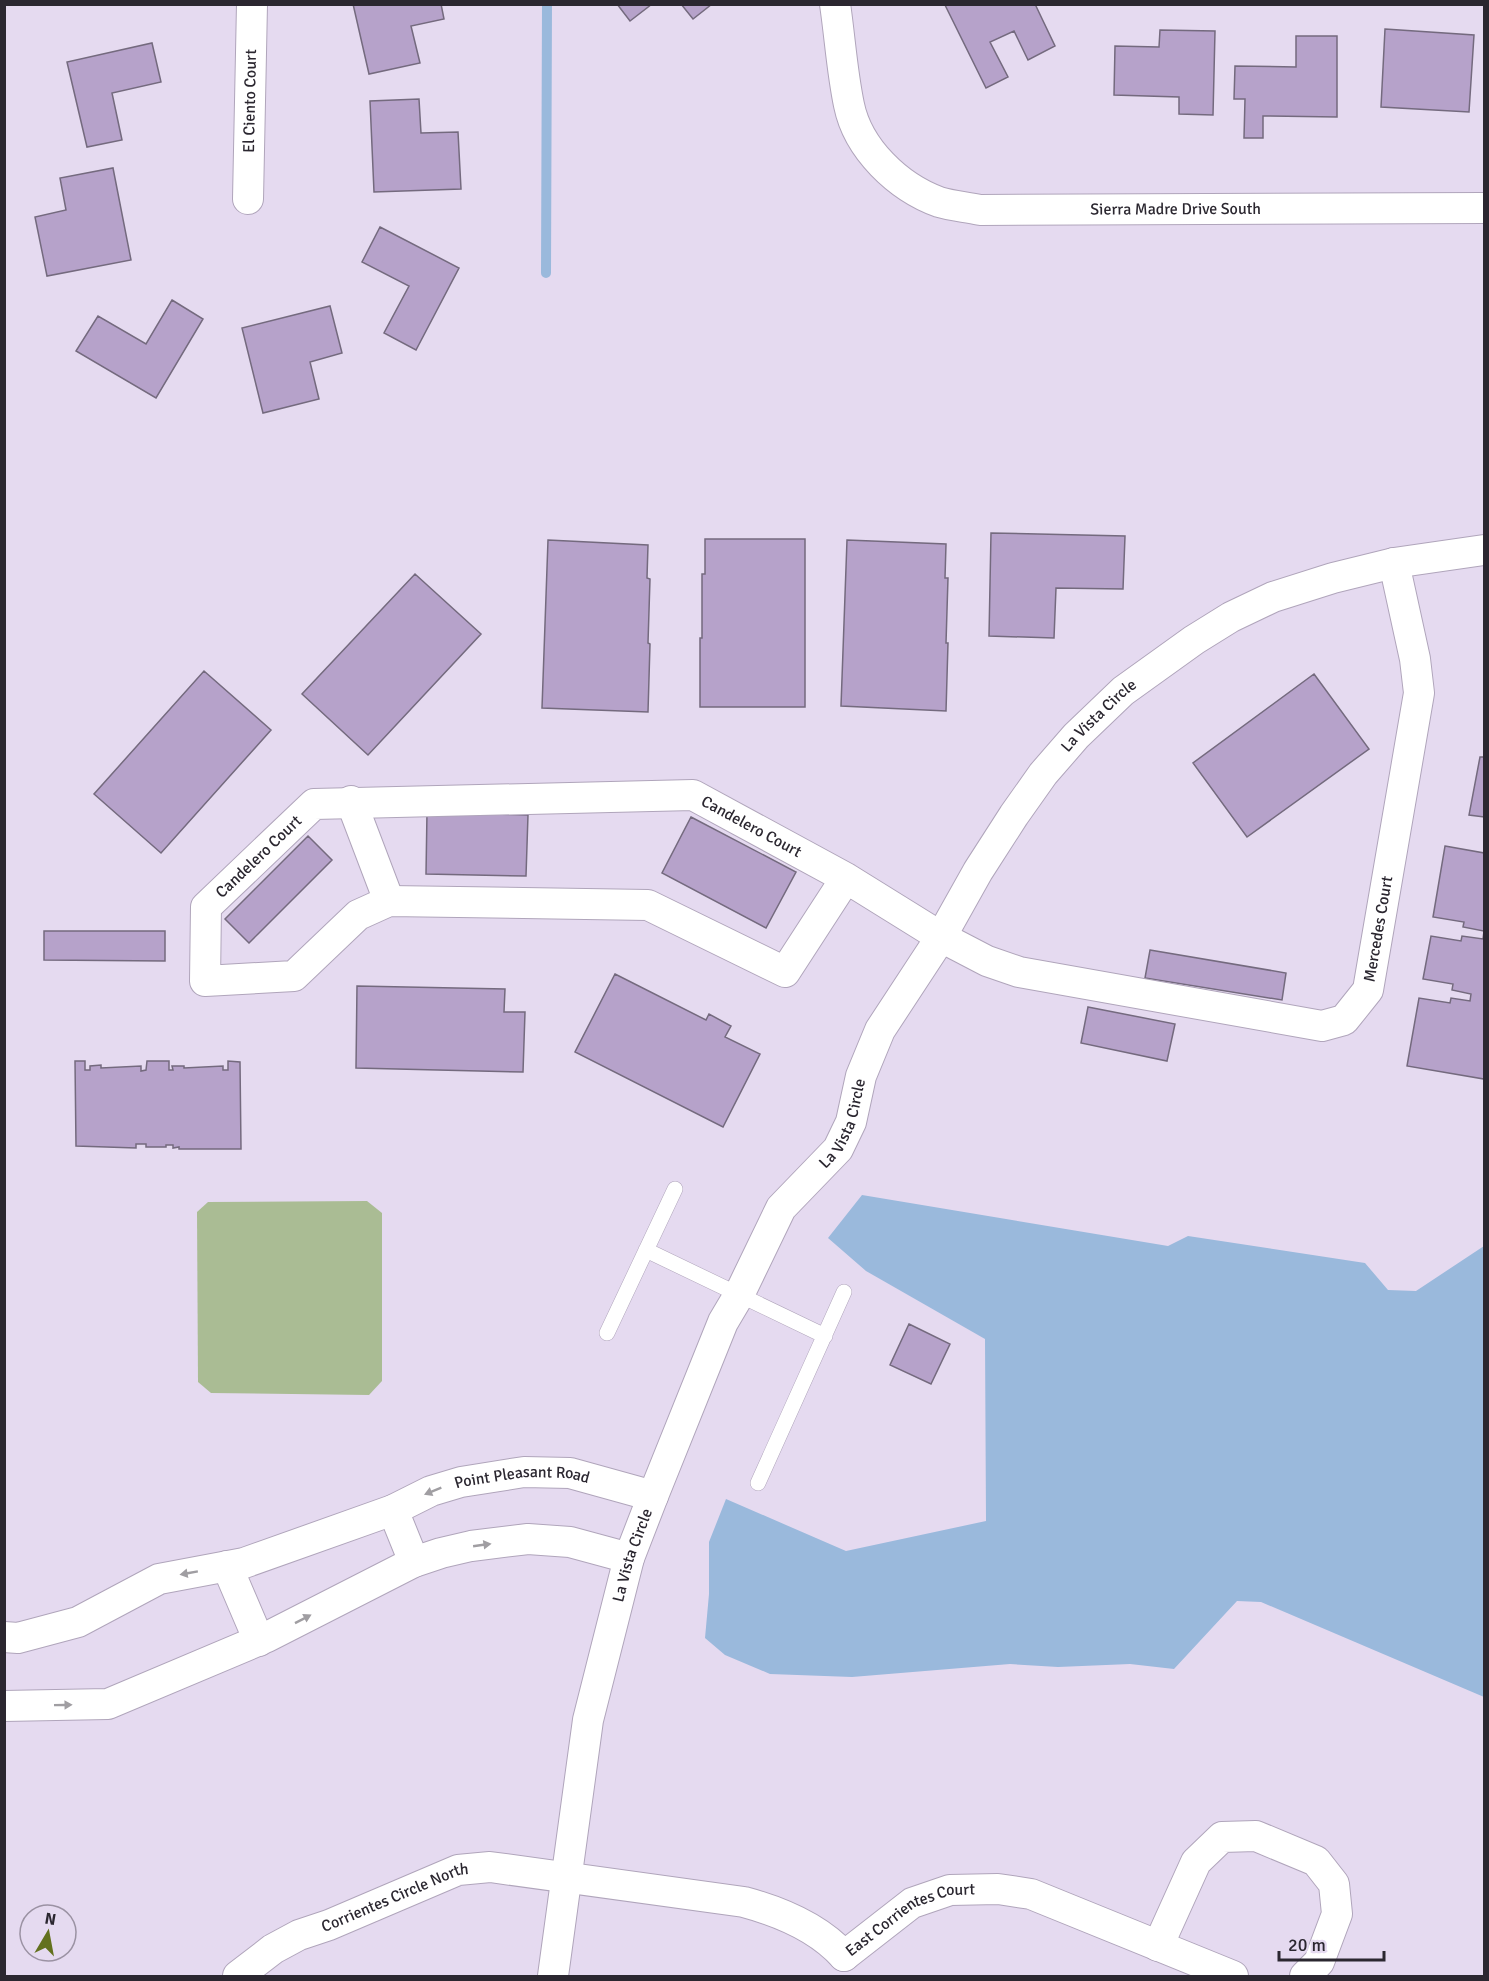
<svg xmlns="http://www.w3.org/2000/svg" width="1489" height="1981" font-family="Signika,sans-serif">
  <rect width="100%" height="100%" fill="#e5daf0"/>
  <path fill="#aabc94" d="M367,1201L382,1213V1381L369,1395L211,1393L198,1382L197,1212L208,1202Z"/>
  <path fill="#9ab9dc" d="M862,1195L1168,1246L1188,1236L1365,1263L1388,1290L1416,1291L1484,1246V1697L1261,1602L1237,1601L1174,1669L1130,1664L1058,1667L1010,1664L852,1677L770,1674L725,1655L705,1638L709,1594V1542L726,1499L846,1551L986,1521L985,1339L866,1271L828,1238Z"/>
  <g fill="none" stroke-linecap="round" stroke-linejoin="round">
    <path stroke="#9ab9dc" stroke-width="10" d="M546,273L547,4"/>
  </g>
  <path fill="#b6a2ca" stroke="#746a7e" stroke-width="1.5" d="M353,4H441L444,19L411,26L420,63L369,74Z
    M617,4H652L630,21Z
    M681,4H712L693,19Z
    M1035,4L1055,46L1028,60L1014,31L990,42L1008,77L986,88L945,5Z
    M1385,29L1474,35L1469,112L1381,107Z
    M1160,30L1215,31L1213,115L1179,114V97L1114,95L1115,46L1159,47Z
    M1296,36H1337V117L1263,116V138H1244L1245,99H1234L1235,66L1296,67Z
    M152,43L161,82L112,93L122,140L87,147L67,62Z
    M419,99L421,133L458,132L461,189L374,192L370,101Z
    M113,168L131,260L47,276L35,217L66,210L60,178Z
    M380,227L459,268L416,350L384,333L409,286L362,262Z
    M172,300L203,319L156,398L76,351L98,316L146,344Z
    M330,306L342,353L310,362L319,399L263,413L242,328Z
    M991,533L1125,536L1123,589L1056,588L1054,638L989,636Z
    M705,539H805V707H700V638H702V574H705Z
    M548,540L648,545L647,578L650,579L648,643L650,644L648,712L542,708Z
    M847,540L946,544L945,578H948L946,643H948L946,711L841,706Z
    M415,574L481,634L368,755L302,694Z
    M204,671L271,730L161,853L94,794Z
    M1314,674L1369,749L1247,837L1193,763Z
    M1480,757H1484V817L1469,815Z
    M427,812L528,815L526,876L426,874Z
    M691,817L796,872L766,928L662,873Z
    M308,836L332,860L249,943L225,919Z
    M1445,846L1484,853V1079L1407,1066L1419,998L1450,1003L1451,998L1470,1001L1471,994L1452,990L1453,984L1423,979L1431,936L1461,941L1462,936L1483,939L1484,931L1463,927L1464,922L1433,917Z
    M44,931H165V961L44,960Z
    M1150,950L1286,973L1282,1000L1145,978Z
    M615,974L706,1020L709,1014L731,1026L725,1037L760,1054L723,1127L575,1052Z
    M357,986L505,989L504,1012H525L523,1072L356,1068Z
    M1088,1007L1175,1024L1167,1061L1081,1043Z
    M75,1061H85V1070H90V1066L101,1065V1068L141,1066V1071L146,1070L147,1061H169V1070H173L172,1066H184V1068L223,1066V1070H228V1061L240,1062L241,1149H179V1147L173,1148V1145H166V1147H146V1144H136V1148L76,1146Z
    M909,1324L950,1344L931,1384L890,1365Z"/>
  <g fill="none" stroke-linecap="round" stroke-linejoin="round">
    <g stroke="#b0a5bb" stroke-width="16">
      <path id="service" d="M646,1250L825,1336
        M607,1333L675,1189
        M758,1483L844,1292"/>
    </g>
    <g stroke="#b0a5bb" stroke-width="32">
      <g id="minor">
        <path id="s1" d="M835,4C840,38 842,72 849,105C858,149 898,187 939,202C952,206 967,207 980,210L1484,208"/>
        <path id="s2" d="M248,199L252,4"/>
        <path d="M351,801L389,901"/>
        <path id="s3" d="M846,878L785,972L648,905L389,901L358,915L294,976L205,981L206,907L314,804L693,795L846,878L941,937L987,961L1019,972L1322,1026L1344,1020L1368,990L1419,693L1415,659L1394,563"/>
        <path d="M393,1510L414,1562"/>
        <path d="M227,1566L259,1641"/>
        <path id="s4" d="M4,1637L18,1638L78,1622L159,1579L244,1563L393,1510L431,1491L461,1482L524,1472L570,1473L653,1496"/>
        <path d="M4,1706L108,1704L267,1637L414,1562L441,1553L471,1546L528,1539L570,1542L629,1558"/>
        <path d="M1158,1946L1196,1862L1222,1837L1256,1836L1316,1861L1334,1884L1337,1914L1319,1962L1305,1976"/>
        <path id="s5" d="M844,1956L912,1903L950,1890L998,1889L1031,1894L1233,1976"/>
        <path id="s6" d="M238,1976L273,1949L299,1935L329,1925L458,1870L490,1867L744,1902C781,1912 819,1928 844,1956"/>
        <path id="s7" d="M553,1976L588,1720L629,1558L653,1496L723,1322L739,1295L781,1208L838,1149L851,1122L861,1076L880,1030L941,937L978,871L1014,815L1043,774L1076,736L1123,691L1194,640L1231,617L1273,597L1333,578L1394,563L1484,550"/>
      </g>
    </g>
    <use href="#service" stroke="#fff" stroke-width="15"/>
    <use href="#minor" stroke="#fff" stroke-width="30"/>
  </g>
  <defs><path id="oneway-solid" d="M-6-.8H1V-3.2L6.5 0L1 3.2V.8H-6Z" transform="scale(1.5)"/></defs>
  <g fill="#a09ea2">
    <use href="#oneway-solid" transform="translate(433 1491) rotate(158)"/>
    <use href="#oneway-solid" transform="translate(482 1545) rotate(-8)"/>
    <use href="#oneway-solid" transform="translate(189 1573) rotate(170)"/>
    <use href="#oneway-solid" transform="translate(303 1619) rotate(-27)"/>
    <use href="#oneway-solid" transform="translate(63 1705) rotate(-1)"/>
  </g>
  <g text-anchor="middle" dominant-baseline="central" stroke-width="5" stroke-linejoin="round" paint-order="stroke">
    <g font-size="16" fill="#2b2730" stroke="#e5daf0">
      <text stroke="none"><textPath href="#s2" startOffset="98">El Ciento Court</textPath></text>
      <text stroke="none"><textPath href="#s1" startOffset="477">Sierra Madre Drive South</textPath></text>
      <text stroke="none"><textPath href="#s7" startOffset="1401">La Vista Circle</textPath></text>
      <text stroke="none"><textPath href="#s3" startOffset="1404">Candelero Court</textPath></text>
      <text stroke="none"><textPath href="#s3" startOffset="882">Candelero Court</textPath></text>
      <text stroke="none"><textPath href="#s3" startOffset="2140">Mercedes Court</textPath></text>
      <text stroke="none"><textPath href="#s7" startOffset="915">La Vista Circle</textPath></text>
      <text stroke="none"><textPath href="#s4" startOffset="548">Point Pleasant Road</textPath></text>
      <text stroke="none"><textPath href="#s7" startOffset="429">La Vista Circle</textPath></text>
      <text stroke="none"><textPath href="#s6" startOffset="177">Corrientes Circle North</textPath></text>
      <text stroke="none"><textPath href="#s5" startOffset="78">East Corrientes Court</textPath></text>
    </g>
  </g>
  <rect width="1489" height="1981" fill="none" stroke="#2b2730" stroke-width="12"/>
  <g transform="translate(48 1933) rotate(10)"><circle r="28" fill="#e5daf0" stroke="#9b92a3" stroke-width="1.5"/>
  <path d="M0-4.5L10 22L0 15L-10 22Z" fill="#63711e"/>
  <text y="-9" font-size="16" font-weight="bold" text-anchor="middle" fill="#2b2730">N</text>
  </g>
  <path d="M1279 1951v9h105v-9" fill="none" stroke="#2b2730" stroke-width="3"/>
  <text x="1288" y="1951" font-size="18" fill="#2b2730" stroke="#e5daf0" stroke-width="4.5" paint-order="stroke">20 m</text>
</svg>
